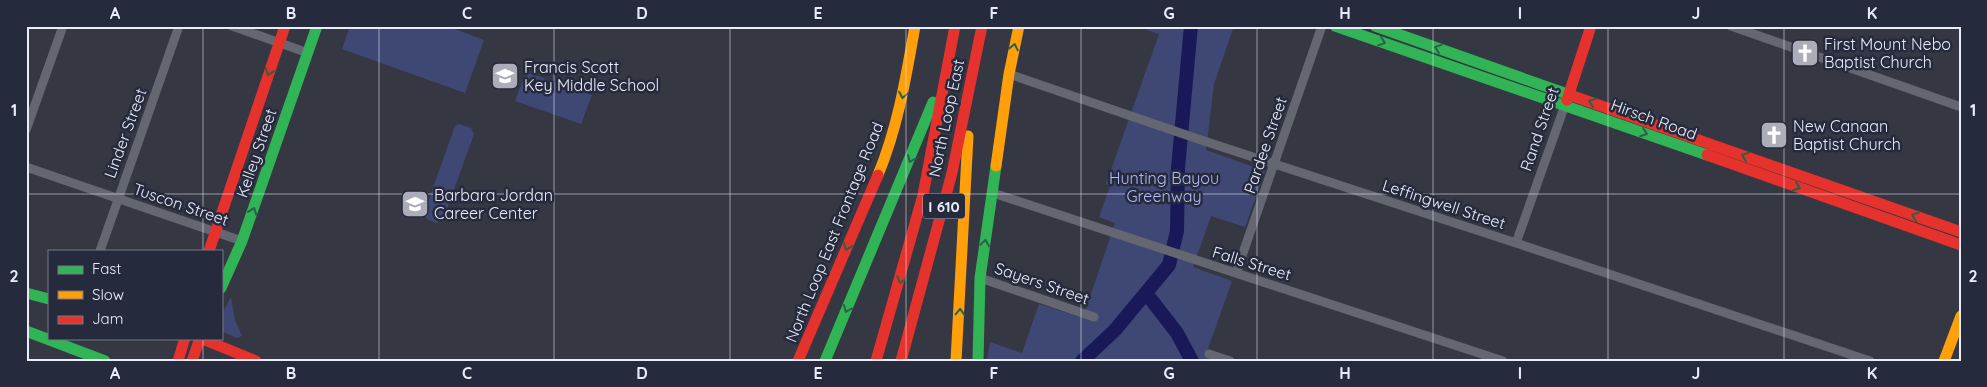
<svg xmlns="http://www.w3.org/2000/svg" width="1987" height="387" font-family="Quicksand,sans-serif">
  <rect width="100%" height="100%" fill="#353842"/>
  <path fill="#3f4874" d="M350,26H447L484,40L465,93L342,49Z
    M1149,26H1234L1214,84L1206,150L1265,171L1245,227L1211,216L1193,267L1232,281L1205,357L1214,361H987L990,342L1022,353L1039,304L1083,318L1115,223L1099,217L1110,186L1106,184L1159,34L1147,30Z
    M526,72L592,95L581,124L515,101Z
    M459,124L471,128L474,134L443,220L436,223L427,219L424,213L455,126Z
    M231,297L235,320L242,336L237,338L221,331V315Z"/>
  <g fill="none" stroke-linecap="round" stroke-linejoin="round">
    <path stroke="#19195a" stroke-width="14" d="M1146,293L1177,333L1192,361
      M1082,361L1115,330L1169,265L1177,231L1178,168L1191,26"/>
    <path stroke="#646672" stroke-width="9" d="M232,26L308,53
      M1731,26L1961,107
      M1009,74L1198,139L1516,243L1870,361
      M26,130L63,26
      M26,167L242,241
      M993,193L1503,361
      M1516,243L1565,105
      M100,251L179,26
      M1236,273L1322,26
      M980,278L1094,317
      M1209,354L1230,361"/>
    <path stroke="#30b455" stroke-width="11" d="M1335,26L1707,155
      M1375,26L1570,95
      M221,288L242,241L317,26
      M26,293L49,299
      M26,331L105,361
      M825,361L933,102
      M978,361L980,278L996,166"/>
    <path stroke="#ff9f0a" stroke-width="11" d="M996,166L1009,74L1019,26
      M878,175C898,127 906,77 915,26
      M956,361L968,136
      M1944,361L1961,316"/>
    <path stroke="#e5322d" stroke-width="11" d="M1570,95L1961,232
      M1567,100L1591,26
      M1707,155L1961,245
      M209,251L285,26
      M200,338L256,361
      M178,361L185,338
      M192,361L200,338
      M798,361L878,175
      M876,361L923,195L955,26
      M901,361L952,173L982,26"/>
  </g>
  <defs><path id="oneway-chevron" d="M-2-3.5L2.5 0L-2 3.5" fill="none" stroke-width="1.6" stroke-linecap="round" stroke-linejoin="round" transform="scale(1.25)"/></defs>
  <g stroke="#2a6147">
    <use href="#oneway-chevron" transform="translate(1382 42) rotate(19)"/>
    <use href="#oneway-chevron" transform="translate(1014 47) rotate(-78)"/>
    <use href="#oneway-chevron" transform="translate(1438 48) rotate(-161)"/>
    <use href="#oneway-chevron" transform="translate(269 72) rotate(109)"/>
    <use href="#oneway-chevron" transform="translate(903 95) rotate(101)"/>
    <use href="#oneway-chevron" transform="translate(1592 102) rotate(-161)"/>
    <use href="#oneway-chevron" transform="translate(1644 133) rotate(20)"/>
    <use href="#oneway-chevron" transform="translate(1745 156) rotate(-161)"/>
    <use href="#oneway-chevron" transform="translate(911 159) rotate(113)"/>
    <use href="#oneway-chevron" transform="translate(1797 187) rotate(20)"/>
    <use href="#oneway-chevron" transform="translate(253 211) rotate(-70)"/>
    <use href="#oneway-chevron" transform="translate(1915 216) rotate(-161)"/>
    <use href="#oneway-chevron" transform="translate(985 243) rotate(-82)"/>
    <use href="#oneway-chevron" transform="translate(847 247) rotate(113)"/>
    <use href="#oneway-chevron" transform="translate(901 280) rotate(105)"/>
    <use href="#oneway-chevron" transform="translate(847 309) rotate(112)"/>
    <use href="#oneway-chevron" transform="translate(960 312) rotate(-88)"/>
  </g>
  <path fill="none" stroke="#eaedf9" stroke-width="1" stroke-opacity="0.55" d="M203,26V251M379,26V361M554,26V361M730,26V361M906,26V361M1081,26V361M1257,26V361M1433,26V361M1608,26V361M1784,26V361M26,194H1961M203,338V361"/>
  <defs>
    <g id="church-square" transform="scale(1.4375)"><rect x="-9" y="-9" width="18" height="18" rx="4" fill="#abaeb9" stroke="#262a3d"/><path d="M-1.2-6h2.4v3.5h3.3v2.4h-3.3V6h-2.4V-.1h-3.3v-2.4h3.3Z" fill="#fff"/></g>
    <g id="school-square" transform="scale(1.4375)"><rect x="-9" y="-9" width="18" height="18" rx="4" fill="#abaeb9" stroke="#262a3d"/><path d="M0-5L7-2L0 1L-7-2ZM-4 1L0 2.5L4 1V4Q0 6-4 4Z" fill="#fff"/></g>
  </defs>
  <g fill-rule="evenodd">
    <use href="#church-square" x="1805" y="53"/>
    <use href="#school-square" x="505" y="76"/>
    <use href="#church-square" x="1774" y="135"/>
    <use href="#school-square" x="415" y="204"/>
  </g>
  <g text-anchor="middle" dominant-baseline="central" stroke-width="5" stroke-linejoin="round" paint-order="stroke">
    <rect fill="#262a3d" stroke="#afb2c1" stroke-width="1" x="923" y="193.5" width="42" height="25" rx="4"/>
    <g font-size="15" font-weight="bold" fill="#eaedf9">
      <text x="944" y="206">I 610</text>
    </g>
    <g font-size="16" fill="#eaedf9" stroke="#262a3d" text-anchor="start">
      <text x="1824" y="44">First Mount Nebo<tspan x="1824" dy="18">Baptist Church</tspan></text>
      <text x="524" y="67">Francis Scott<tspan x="524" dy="18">Key Middle School</tspan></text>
      <text x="1793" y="126">New Canaan<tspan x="1793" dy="18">Baptist Church</tspan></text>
      <text x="434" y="195">Barbara Jordan<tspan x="434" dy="18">Career Center</tspan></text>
    </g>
    <g font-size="16" fill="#eaedf9" stroke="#262a3d">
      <text transform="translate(946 118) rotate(-78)">North Loop East</text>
      <text transform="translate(1654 119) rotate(20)">Hirsch Road</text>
      <text transform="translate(1539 129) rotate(-71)">Rand Street</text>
      <text transform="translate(125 133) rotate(-70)">Linder Street</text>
      <text transform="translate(1265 145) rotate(-71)">Pardee Street</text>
      <text transform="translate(256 153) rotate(-71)">Kelley Street</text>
      <text transform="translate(181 204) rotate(19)">Tuscon Street</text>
      <text transform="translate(1444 204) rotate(18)">Leffingwell Street</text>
      <text transform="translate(834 232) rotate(-68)">North Loop East Frontage Road</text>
      <text transform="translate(1252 263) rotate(17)">Falls Street</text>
      <text transform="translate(1042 283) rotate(19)">Sayers Street</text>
    </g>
    <g font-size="16" fill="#aebdfb" stroke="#262a3d">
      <text x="1164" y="178">Hunting Bayou<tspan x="1164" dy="18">Greenway</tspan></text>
    </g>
  </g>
  <rect width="1987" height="387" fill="none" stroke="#262a3d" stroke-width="55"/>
  <rect x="48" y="250" width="175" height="90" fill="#262a3d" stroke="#747888"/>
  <rect x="58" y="266" width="25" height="8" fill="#30b455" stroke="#747888"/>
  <text x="92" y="274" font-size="15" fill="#eaedf9">Fast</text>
  <rect x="58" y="291" width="25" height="8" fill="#ff9f0a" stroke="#747888"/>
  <text x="92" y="300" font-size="15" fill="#eaedf9">Slow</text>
  <rect x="58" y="316" width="25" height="8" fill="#e5322d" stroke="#747888"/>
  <text x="92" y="324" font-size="15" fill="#eaedf9">Jam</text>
  <rect x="28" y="28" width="1932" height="332" fill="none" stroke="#eaedf9" stroke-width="2"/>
  <g font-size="16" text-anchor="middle" font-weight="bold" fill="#eaedf9">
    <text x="115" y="19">A</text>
    <text x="291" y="19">B</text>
    <text x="467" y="19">C</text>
    <text x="642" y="19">D</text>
    <text x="818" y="19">E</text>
    <text x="994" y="19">F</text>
    <text x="1169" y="19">G</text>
    <text x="1345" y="19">H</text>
    <text x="1520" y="19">I</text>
    <text x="1696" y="19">J</text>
    <text x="1872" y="19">K</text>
    <text x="14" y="116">1</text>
    <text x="1973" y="116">1</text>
    <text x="14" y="282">2</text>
    <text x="1973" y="282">2</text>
    <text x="115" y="379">A</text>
    <text x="291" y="379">B</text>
    <text x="467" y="379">C</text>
    <text x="642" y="379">D</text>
    <text x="818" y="379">E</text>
    <text x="994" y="379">F</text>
    <text x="1169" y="379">G</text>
    <text x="1345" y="379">H</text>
    <text x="1520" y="379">I</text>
    <text x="1696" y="379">J</text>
    <text x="1872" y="379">K</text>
  </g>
</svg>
